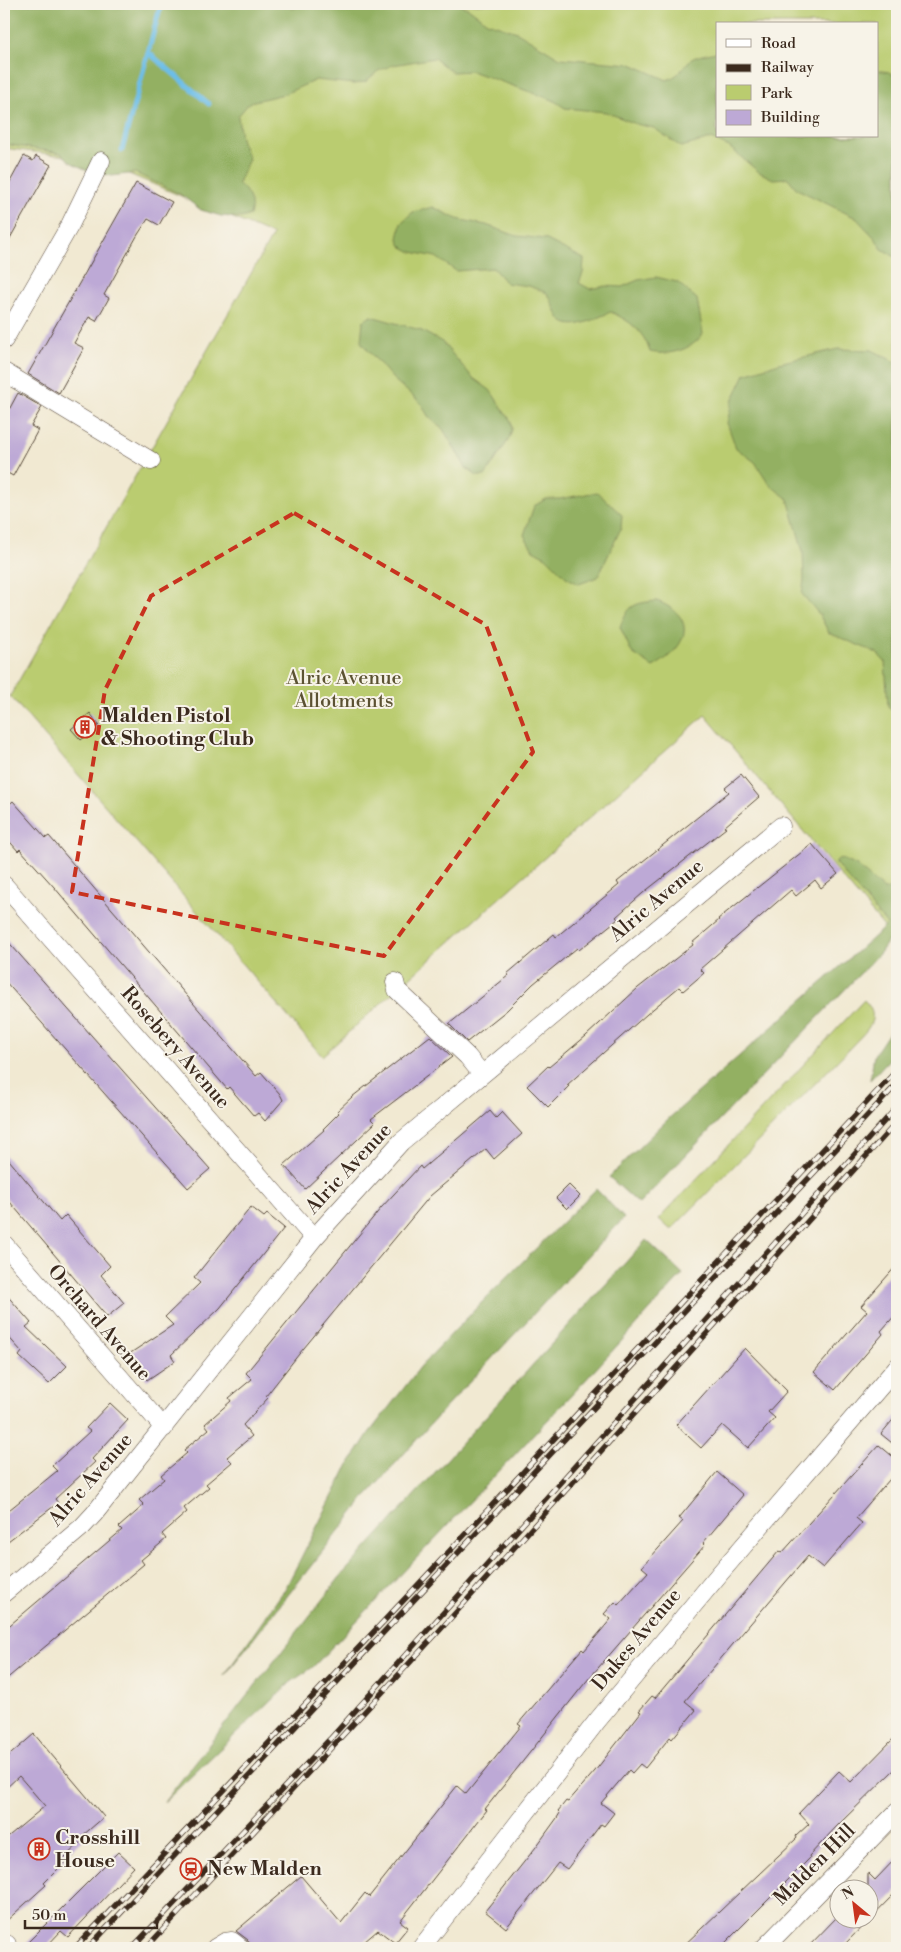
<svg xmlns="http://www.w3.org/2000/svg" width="901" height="1952" font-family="'Libre Bodoni',serif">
  <rect width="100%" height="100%" fill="#f7f3e8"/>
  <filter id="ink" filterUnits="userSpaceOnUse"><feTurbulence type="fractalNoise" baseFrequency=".02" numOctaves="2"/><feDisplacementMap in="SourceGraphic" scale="10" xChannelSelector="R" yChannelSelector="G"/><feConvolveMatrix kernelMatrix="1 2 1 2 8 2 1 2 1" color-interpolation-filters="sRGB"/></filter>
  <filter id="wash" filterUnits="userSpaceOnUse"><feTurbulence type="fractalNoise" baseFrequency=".0096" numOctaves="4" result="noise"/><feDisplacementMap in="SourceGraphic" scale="20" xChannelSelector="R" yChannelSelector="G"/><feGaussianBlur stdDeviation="1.12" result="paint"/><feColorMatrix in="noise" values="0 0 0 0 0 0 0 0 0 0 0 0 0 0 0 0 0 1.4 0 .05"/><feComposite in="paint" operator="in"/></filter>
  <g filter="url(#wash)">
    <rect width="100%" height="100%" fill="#f1e9d2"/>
    <path fill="#bacc6f" stroke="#7a7b46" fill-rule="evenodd" d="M4,4H897V914L885,928L705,715L322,1056L10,696L273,235L96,160L4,148ZM717,24H877V136H717Z
      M864,1000C884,1020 864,1032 850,1048L671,1230L659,1219Z"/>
    <path fill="#93b062" stroke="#676d40" d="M4,4H287L292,9L303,4H457L468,8L487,22L517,32L560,58L631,64L667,80C681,74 680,71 689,61C696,55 708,54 717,52V136H877V70L889,72L897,78V258L882,249L875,238L856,218L797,189L788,178L773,179L759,172L729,147L711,139L681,147L654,128L636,124L606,112L565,108L553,100L471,71L452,72L434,58L393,65L378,71L365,82L354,84L316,80L284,94L250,102L238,116L241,139L249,159L238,183C248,192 254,201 250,215L242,218L221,216L201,210L180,194L135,173L112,176L87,170L72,163L61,153L4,144Z
      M433,207L457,219L486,225L517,236L545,239L584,259L583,273L579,283L590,289L606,286L622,287L638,280L656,277L677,282L697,299L703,334C692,350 669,356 650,352C644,331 630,321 611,312C599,316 575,332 562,321C555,314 553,301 547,293L529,286L506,283L493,268L456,271L436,257L412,252L401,246L398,239L401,223L413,212Z
      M371,316L420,330L442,342L473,378L490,390L511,421L512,429L509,439L485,476H477L466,468L443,429L428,416L421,403L393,379L361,342L363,321Z
      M838,349L872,350L897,363V717L888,706L885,662L877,653L829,633L819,614L802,594L804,579L803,551L788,499L770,485L755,462L736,448L727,423L732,401L745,374L779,363Z
      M597,492L622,515L621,528L598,577L579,584L566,577L546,557L533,550L524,535L534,506L546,499H560Z
      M657,601C700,618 687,648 653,667L632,653L620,627C628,605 634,603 657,601Z
      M840,858L857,866L884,890L889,889L897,876V928L880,953L639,1204L609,1177L667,1120L887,925L836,864V861Z
      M897,1021V1051L870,1080L874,1055Z
      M596,1189L624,1218L446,1407L368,1494L224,1676L285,1589L348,1466L369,1433L421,1366L484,1300Z
      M646,1240L683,1274L581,1385L313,1667L291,1682L164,1802L340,1577Z"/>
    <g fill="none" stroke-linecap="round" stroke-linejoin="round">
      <path stroke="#6cbee8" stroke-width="5" d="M149,53L209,104
        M122,150L161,4"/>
    </g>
    <g id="blocks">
      <path fill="#bda9d6" d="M24,156L33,161L36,156L51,165L4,249V193Z
        M136,183L172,202L159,225L148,219L137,236L104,295L109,298L96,321L89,317L74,343L84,348L59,393L28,374Z
        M18,393L42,407L31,426L38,430L13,476L4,471V419Z
        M90,713L99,725L81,740L71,729Z
        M741,775L759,797L724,827L726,828L643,893L616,917L618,919L579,950L577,948L533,984L507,1010L467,1042L449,1024L509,975L507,974L554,934L556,937L619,885L617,882L729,792L725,788Z
        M13,801L46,838L49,836L256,1076L261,1072L280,1094L283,1100L265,1121L258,1113L254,1116L229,1087L227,1089L54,887L20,849L18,851L4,835V809Z
        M812,844L838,874L821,888L815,880L796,896L791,890L700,969L704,973L683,991L679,987L647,1014L567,1085L569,1086L548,1107L527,1086L548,1066L549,1067L586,1036L638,988L693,945L692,943L719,920L718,919Z
        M4,937L210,1169L188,1188L4,980Z
        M430,1036L452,1057L371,1119L375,1123L305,1189L284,1165L324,1130L323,1129L339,1113L337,1111L352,1097Z
        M490,1111L496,1118L502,1112L522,1134L494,1159L486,1149L430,1196L299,1354L266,1396L268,1398L243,1425L252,1436L227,1457L232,1462L206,1484L209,1487L184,1508L187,1512L162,1534L166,1539L141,1560L144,1564L4,1681V1630L122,1530L119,1527L144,1505L139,1500L164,1479L161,1475L187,1453L184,1450L209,1429L205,1424L231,1401L229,1398L252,1379L246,1373L381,1208L420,1166L422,1169Z
        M4,1154L60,1221L66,1215L110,1266L101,1275L124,1303L107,1317L4,1195Z
        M569,1185L580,1196L567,1209L556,1198Z
        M251,1207L264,1217L267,1214L284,1228L220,1308L171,1355L175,1361L147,1380L129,1354L173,1325L165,1317L200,1283L194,1278Z
        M897,1265V1313L881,1331L883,1334L835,1390L814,1372L867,1311L861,1306Z
        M4,1292L31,1323L26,1327L67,1366L49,1384L19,1356L22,1352L4,1332Z
        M745,1348L787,1391L768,1412L775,1418L748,1448L722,1425L701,1448L676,1425Z
        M110,1403L128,1420L92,1459L95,1462L55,1499L58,1503L4,1544V1514L57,1471L52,1466L90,1431L86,1428Z
        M897,1415V1447L881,1434Z
        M879,1445L897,1460V1471L856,1518L862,1523L823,1568L808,1556L739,1637L685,1701L696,1710L672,1739L670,1737L645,1768L640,1764L632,1773L629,1770L601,1803L614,1813L604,1826L601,1824L567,1869L558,1863L506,1928L485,1911L536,1847L557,1818L560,1813L558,1811L566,1801L568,1802L595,1771L641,1712L639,1711L652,1696L655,1698L779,1551L782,1553Z
        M717,1472L743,1495L703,1543L705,1545L585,1683L485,1809L487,1810L400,1921L408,1927L395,1943L378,1930L357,1948H251L248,1940L236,1931L301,1876L341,1923L365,1893L369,1897L457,1786L466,1794L521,1726L518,1724L582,1649L584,1651L611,1619L604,1614L615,1602L618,1605L648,1572L642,1567L683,1521L679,1518Z
        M34,1734L104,1817L82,1836L84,1839L63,1859L65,1862L44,1883L46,1885L4,1923V1840L45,1806L19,1776L4,1790V1760Z
        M897,1735V1767L837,1826L809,1856L810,1858L720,1948H681L797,1838L796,1836L809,1824L799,1813L839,1771L851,1782Z
        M118,1852L134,1867L68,1937L61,1931L45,1948H22Z
        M897,1857V1891L841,1948H807L838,1916V1920H868V1873L875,1880Z"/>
    </g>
  </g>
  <g filter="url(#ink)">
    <use href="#blocks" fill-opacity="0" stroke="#564739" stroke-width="1"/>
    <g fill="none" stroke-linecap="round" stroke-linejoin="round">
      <g stroke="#564739" stroke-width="19">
        <path id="minor" d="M4,340L70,225L101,161
          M4,372L151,461
          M4,885L314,1238
          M395,982L397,990L467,1056L482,1074
          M4,1244L164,1428
          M4,1593L82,1527L94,1514L314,1238L401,1142L781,826
          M4,1946L7,1944
          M215,1948L225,1942L232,1941L241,1948
          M421,1948L597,1721L721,1572L897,1367
          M764,1948L897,1812"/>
      </g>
      <use href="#minor" stroke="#fff" stroke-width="18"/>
      <g stroke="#3b2a1e" stroke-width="5.5">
        <path id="rail" d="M75,1948L417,1586L897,1070
          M88,1948L897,1084
          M132,1948L330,1739L897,1107
          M146,1948L440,1630L897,1122"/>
      </g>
      <use href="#rail" stroke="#f7f3e8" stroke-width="4" stroke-dasharray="11" stroke-linecap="butt"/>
    </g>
  </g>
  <path fill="none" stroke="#c8321e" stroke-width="4" stroke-dasharray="10 6" stroke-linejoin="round" d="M294,513L486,625L533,752L384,956L72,892L105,690L151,596Z"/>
  <defs>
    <g id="building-ring" transform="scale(1.125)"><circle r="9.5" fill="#f7f3e8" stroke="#c8321e" stroke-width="1.5"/><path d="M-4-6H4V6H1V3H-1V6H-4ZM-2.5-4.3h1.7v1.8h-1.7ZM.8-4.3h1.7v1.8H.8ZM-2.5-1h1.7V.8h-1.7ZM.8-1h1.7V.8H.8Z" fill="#c8321e"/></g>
    <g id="station-ring" transform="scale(1.125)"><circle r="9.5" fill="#f7f3e8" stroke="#c8321e" stroke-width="1.5"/><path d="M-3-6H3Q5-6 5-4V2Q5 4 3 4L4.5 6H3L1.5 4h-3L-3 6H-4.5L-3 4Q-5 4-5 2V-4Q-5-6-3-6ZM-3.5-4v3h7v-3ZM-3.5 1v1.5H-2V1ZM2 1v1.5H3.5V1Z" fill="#c8321e"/></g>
  </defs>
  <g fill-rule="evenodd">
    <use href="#building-ring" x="85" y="727"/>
    <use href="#building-ring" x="39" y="1849"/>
    <use href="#station-ring" x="191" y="1869"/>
  </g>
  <g text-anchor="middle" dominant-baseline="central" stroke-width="4" stroke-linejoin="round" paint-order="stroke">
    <g font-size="20" fill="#5b5232" stroke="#f7f3e8">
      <text x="344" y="678">Alric Avenue<tspan x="344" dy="23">Allotments</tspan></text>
    </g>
    <g font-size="20" font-weight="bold" fill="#3b2a1e" stroke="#f7f3e8" text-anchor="start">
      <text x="101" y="716">Malden Pistol<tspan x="101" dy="23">&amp; Shooting Club</tspan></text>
      <text x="55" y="1838">Crosshill<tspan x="55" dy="23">House</tspan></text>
      <text x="207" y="1869">New Malden</text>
    </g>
    <g font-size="20" fill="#3b2a1e" stroke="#f7f3e8">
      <text transform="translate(657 901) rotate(-40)">Alric Avenue</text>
      <text transform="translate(175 1048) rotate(49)">Rosebery Avenue</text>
      <text transform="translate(349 1169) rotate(-47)">Alric Avenue</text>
      <text transform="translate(99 1323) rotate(49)">Orchard Avenue</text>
      <text transform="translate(91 1480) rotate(-49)">Alric Avenue</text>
      <text transform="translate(637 1640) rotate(-50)">Dukes Avenue</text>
      <text transform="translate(815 1865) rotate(-45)">Malden Hill</text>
    </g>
  </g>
  <rect width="901" height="1952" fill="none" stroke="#f7f3e8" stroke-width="20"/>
  <rect x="716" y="22" width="162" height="115" fill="#f7f3e8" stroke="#aca397"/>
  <rect x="726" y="39" width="25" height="8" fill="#ffffff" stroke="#aca397"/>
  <text x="761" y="48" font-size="15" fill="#3b2a1e">Road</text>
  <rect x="726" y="64" width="25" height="8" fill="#3b2a1e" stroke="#aca397"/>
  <text x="761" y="72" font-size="15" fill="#3b2a1e">Railway</text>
  <rect x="726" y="85" width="25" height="15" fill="#bacc6f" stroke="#aca397"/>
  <text x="761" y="98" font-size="15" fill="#3b2a1e">Park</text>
  <rect x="726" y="110" width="25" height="15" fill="#bda9d6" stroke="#aca397"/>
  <text x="761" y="122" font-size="15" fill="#3b2a1e">Building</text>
  <g transform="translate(854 1904) rotate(331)"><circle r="24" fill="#f7f3e8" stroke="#aca397"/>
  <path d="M0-4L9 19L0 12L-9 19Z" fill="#c8321e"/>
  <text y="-8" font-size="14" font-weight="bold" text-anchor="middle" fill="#3b2a1e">N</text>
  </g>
  <path d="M25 1920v8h132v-8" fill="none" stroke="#3b2a1e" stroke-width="2.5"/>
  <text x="32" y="1920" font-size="15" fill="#3b2a1e" stroke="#f7f3e8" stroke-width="4" paint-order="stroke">50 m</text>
</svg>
